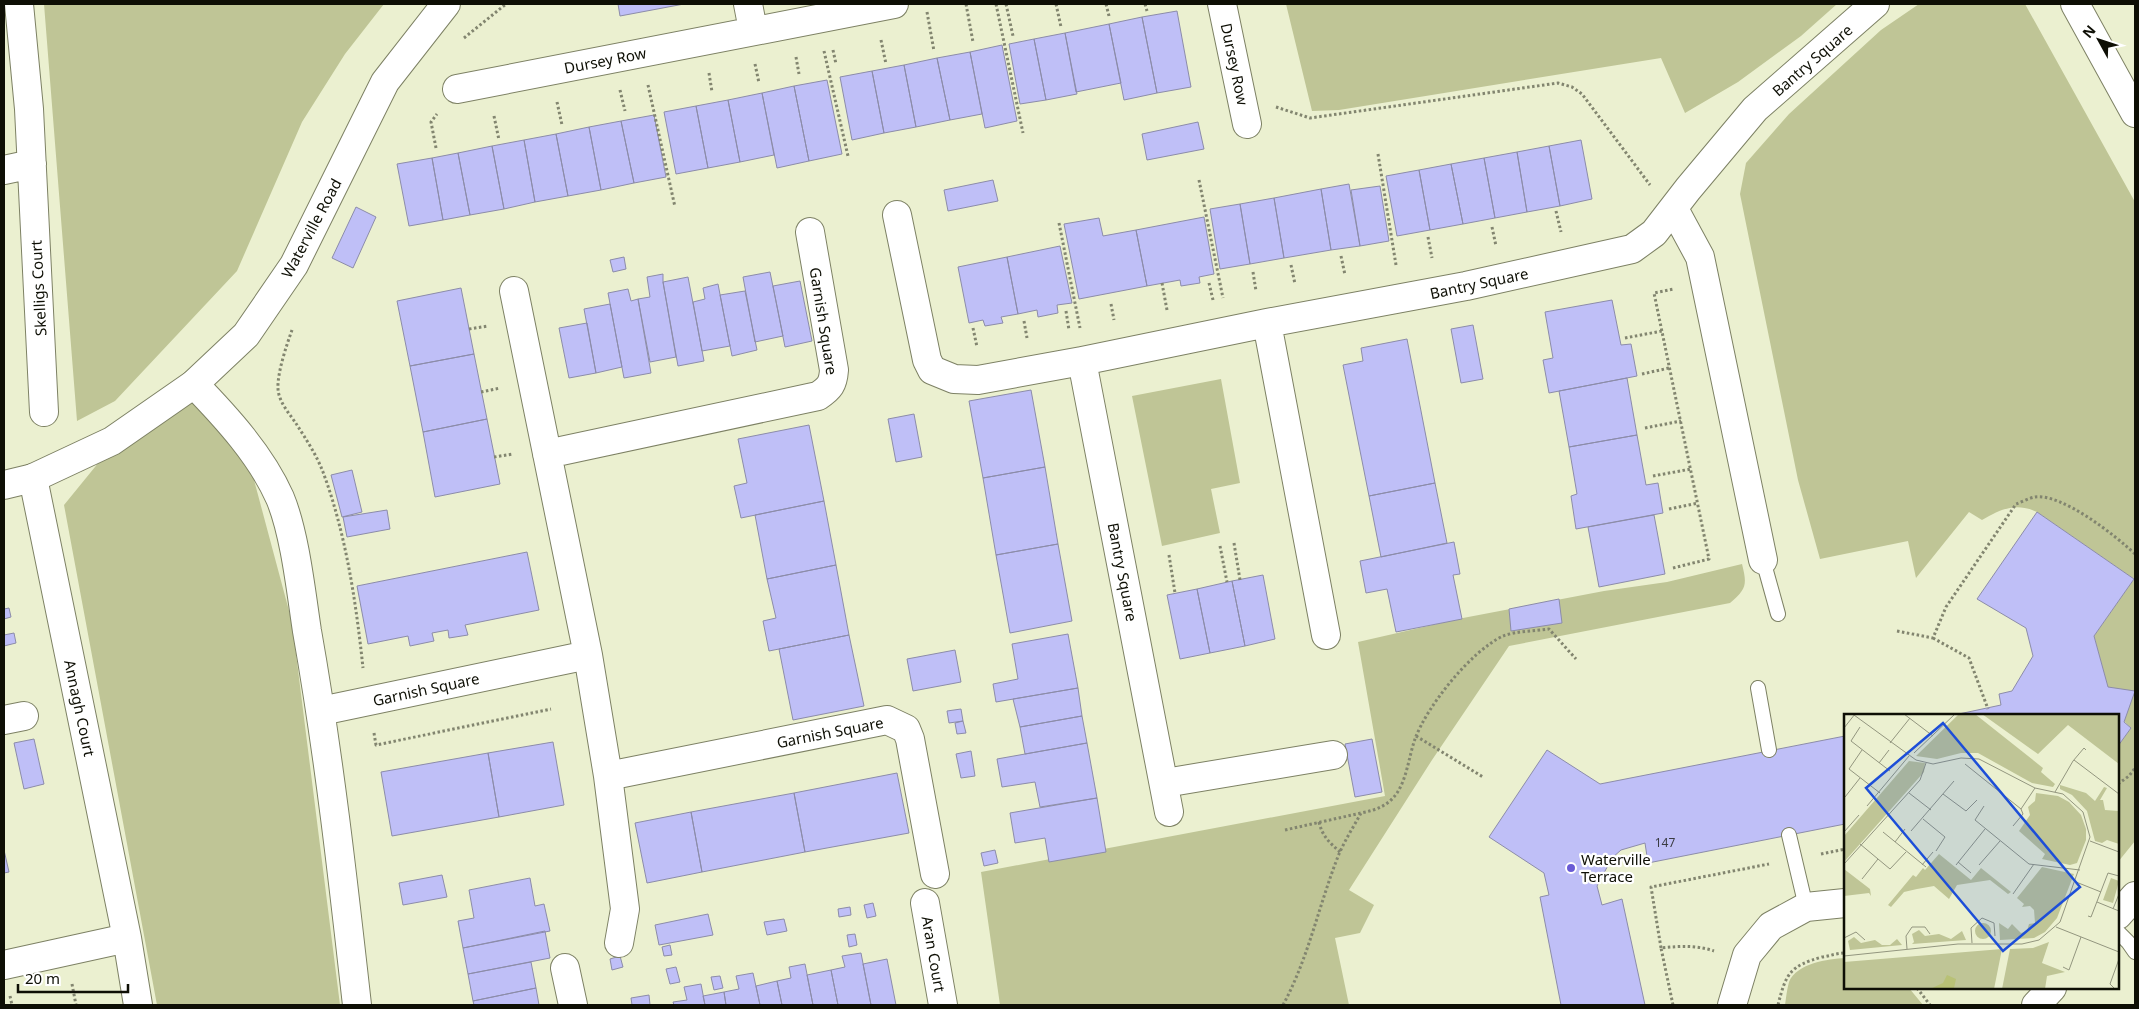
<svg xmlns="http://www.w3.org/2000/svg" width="2139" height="1009" font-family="'Noto Sans',sans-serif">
  <rect width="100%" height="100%" fill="#ebf0d0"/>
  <path fill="#bfc596" d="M44,4H384L345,54L302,122L237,271L115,401L77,421Z
    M1286,4H1837L1801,36L1738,82L1685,113L1661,58L1339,110L1312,111Z
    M1919,4H2025L2135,202V841L2118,862V746L2131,728C2109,710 2102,663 2094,636L2134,579L2037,512C2016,502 2001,509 1982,520L1969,512L1916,578L1908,541L1820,559L1798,480L1740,194L1746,163L1789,114L1881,30Z
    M1221,379L1240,483L1211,489L1220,533L1162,546L1132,396Z
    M187,396L224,432L250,465L292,622L340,1005H157L64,505L108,451Z
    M1742,564C1747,584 1747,589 1730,603L1509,646L1432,760L1349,890L1374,905L1360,933L1335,938L1349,1005H1000L981,872L1385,796L1358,642L1463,618L1604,591L1667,582Z
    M1845,958V988H1909L1923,1005H1785C1786,998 1787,989 1789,982C1797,963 1828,959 1845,958Z"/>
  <path fill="#bfbff7" stroke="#8c8ca9" d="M618,4H684L620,16Z
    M1177,11L1191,87L1157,93L1142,17Z
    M1142,17L1157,93L1124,100L1109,24Z
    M1109,24L1121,83L1076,92L1065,33Z
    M1065,33L1077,94L1046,100L1034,39Z
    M1034,39L1046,100L1020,104L1009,44Z
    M1002,45L1017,121L985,128L970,52Z
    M970,52L982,114L950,120L937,58Z
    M937,58L950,120L916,127L904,65Z
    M904,65L916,127L884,133L872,71Z
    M872,71L884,133L852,140L840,77Z
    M827,80L842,154L809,161L794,86Z
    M794,86L809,161L777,168L762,93Z
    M762,93L774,155L740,162L728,100Z
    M728,100L740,162L708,168L696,106Z
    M696,106L708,168L676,174L664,112Z
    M654,115L666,177L634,183L621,121Z
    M621,121L634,183L601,190L589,127Z
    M1198,122L1204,149L1147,160L1142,134Z
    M589,127L601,190L568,196L556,134Z
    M556,134L568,196L535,202L524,140Z
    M524,140L535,202L504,209L492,146Z
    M1581,140L1592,199L1560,206L1549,146Z
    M492,146L504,209L470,215L458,153Z
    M1549,146L1560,206L1527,212L1517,152Z
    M1517,152L1527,212L1495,218L1484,158Z
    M458,153L470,215L443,220L432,158Z
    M432,158L443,220L409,226L397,164Z
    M1484,158L1495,218L1463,224L1451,164Z
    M1451,164L1463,224L1430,230L1419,170Z
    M1419,170L1430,230L1397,236L1386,176Z
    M993,180L998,201L948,211L944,190Z
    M1349,184L1360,246L1331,250L1321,189Z
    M1380,186L1389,241L1360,246L1351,190Z
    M1321,189L1331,250L1284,258L1274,198Z
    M1274,198L1284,258L1250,264L1240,204Z
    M1240,204L1250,264L1220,269L1210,209Z
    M356,207L376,217L353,268L332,258Z
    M1204,217L1214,274L1199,277L1200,283L1181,286L1180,280L1147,286L1136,230Z
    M1099,218L1103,236L1136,230L1147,286L1079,299L1064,224Z
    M1060,246L1072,303L1057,305L1058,313L1038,317L1037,310L1018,314L1007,257Z
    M624,257L626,269L613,272L610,260Z
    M1007,257L1018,314L1001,317L1003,323L985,326L983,320L969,323L958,267Z
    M770,272L783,336L755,342L743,277Z
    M663,274V282L676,357L650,362L638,299L650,297L647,277Z
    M688,277L704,361L678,366L663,282Z
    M800,281L812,341L785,347L773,286Z
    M718,284L730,346L702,351L693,302L705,299L703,288Z
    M461,288L474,354L410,366L397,301Z
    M628,289L631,301L638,299L651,373L624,378L608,293Z
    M745,291L757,350L732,356L720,295Z
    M1612,300L1621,345L1631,344L1637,376L1549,393L1543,360L1553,358L1545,312Z
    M610,304L622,367L596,373L584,309Z
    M587,323L596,373L569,378L559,328Z
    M1473,325L1483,379L1461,383L1451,329Z
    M1407,339L1435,483L1369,496L1343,365L1363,361L1361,348Z
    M474,354L487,419L423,432L410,366Z
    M1627,378L1637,435L1569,447L1559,391Z
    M1031,390L1045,467L983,478L969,401Z
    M914,414L922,457L896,462L888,419Z
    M487,419L500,484L435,497L423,432Z
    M809,425L824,501L741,518L734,486L747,483L738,439Z
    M1637,435L1646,485L1658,483L1663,513L1576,529L1571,496L1577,494L1569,447Z
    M1045,467L1058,544L996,555L983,478Z
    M352,470L362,512L342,517L331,475Z
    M1435,483L1447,543L1381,557L1369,496Z
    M824,501L836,565L767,579L755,515Z
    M387,510L390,529L347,537L343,517Z
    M2037,512L2134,579L2094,636L2108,687L2135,691L2124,722L2131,728L2118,746V715H1954L2001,705L1999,694L2012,691L2033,656L2026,628L1977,599Z
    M1654,515L1665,574L1599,587L1588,527Z
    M1454,542L1460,574L1453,575L1462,619L1396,632L1387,589L1366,593L1360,561Z
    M1058,544L1072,621L1010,633L996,555Z
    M527,552L539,610L465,625L468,635L449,638L448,630L432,633L434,641L410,646L408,636L368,644L357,586Z
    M836,565L849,635L769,651L763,621L776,618L767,579Z
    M1263,575L1275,639L1245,646L1232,581Z
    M1232,581L1245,646L1210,653L1197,589Z
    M1197,589L1210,653L1180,659L1167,595Z
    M1559,599L1562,623L1511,631L1509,609Z
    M9,608L11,617L4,619V609Z
    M14,633L16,643L4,646V635Z
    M1068,634L1078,688L996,702L993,684L1018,679L1012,644Z
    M849,635L864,706L793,720L779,649Z
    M955,650L961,682L913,691L907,659Z
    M1078,688L1082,716L1020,727L1013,699Z
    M961,709L963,721L949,723L947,711Z
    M1082,716L1087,743L1025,754L1020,727Z
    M963,721L966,733L957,734L955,723Z
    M1845,736V824L1648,863L1645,843L1621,850L1612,858L1597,886L1602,905L1622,899L1645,1005H1561L1540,897L1549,895L1544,873L1489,837L1547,750L1600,784Z
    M34,739L44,784L24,789L14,743Z
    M1372,739L1382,792L1355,797L1345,744Z
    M553,742L564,805L499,817L488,753Z
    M1087,743L1097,798L1040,807L1035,782L1002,787L997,759Z
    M971,751L975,776L961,778L956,754Z
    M488,753L499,817L392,836L381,772Z
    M897,773L909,833L805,852L794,793Z
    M794,793L805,852L702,872L691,812Z
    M1097,798L1106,852L1049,862L1045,838L1015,843L1010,813Z
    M691,812L702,872L647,883L635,823Z
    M4,850L9,872L4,873Z
    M995,850L998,863L984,866L981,853Z
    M442,875L447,897L403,905L399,883Z
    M530,878L535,906L544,904L550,931L463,948L458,921L474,918L469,890Z
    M873,903L876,916L867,918L864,905Z
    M850,907L851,915L839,917L838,909Z
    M708,914L713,935L659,945L655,925Z
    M784,919L787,931L767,935L764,922Z
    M545,931L550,958L468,974L463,948Z
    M855,934L857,945L849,947L847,935Z
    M670,945L672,955L664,956L662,947Z
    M861,953L871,1005H838L831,970L845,967L842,956Z
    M620,956L623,967L612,970L610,959Z
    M887,959L896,1005H871L863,964Z
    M531,962L536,988L473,1001L468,974Z
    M805,964L813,1005H782L777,981L791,978L789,967Z
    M676,967L680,982L670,984L666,969Z
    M831,970L838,1005H813L807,975Z
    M753,973L760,1005H726L724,992L739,989L736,976Z
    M720,976L723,988L714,990L711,977Z
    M777,981L782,1005H760L756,986Z
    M701,984L705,1005H674L673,1002L687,1000L684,987Z
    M536,988L539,1005H474L473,1001Z
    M724,992L726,1005H705L703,996Z
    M649,995L650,1005H632L631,998Z"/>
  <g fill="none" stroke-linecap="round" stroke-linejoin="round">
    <g stroke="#7d8164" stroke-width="16">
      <path id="service" d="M1763,560L1778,614
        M1758,688L1769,750
        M1789,835L1806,907
        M2118,932L2128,942L2135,952"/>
    </g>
    <g stroke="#7d8164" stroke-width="30">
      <path id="minor" d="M19,4L29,109L44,412
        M748,4L753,30
        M1222,4L1247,124
        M457,89L894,4
        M4,170L32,164
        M1674,209L1700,257L1763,560
        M897,215L927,360L932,370L954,379L978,380L1082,361L1267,323L1466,286L1632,249L1654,233L1688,189L1755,109L1875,4
        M514,291L588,655L608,776L625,909L619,943
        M1267,323L1326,635
        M1082,361L1169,812
        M194,384C226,417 261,455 280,498C295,534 301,592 307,631C329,755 343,880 357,1005
        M547,454L818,396C830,388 833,384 834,370L810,232
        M33,478L127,938L138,1005
        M321,711L588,655
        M4,720L24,716
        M608,776L887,720L906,729L910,739L935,874
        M1165,783L1333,755
        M925,903L943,1005
        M4,965L127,938
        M565,968L573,1005
        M1732,1005L1747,955L1771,926L1806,907L1845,903"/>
    </g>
    <g stroke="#7d8164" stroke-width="30">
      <path id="tertiary" d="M2075,4L2135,113
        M4,485L33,478L112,441L194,384L246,335L294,265L385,82L446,4
        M2118,915L2135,896
        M2036,1005L2052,988"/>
    </g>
    <path stroke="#82856f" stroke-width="3" stroke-dasharray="2.5 2.5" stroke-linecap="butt" d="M966,4L973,42
      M996,4L1023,133
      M1006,4L1013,36
      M1056,4L1061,27
      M1106,4L1109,16
      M1145,4L1147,11
      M927,12L934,51
      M464,38L506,4
      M881,40L886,64
      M833,50L836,64
      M824,51L848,156
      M796,57L799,74
      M755,64L759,83
      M709,73L712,92
      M648,85L675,207
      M620,90L625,111
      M557,102L562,125
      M1276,107L1310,118L1558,83L1572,87L1582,94L1650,185
      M494,116L499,140
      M436,148L431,122L437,114
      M1378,154L1396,265
      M1199,180L1223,298
      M1556,211L1561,232
      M1059,223L1080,328
      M1492,227L1496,246
      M1428,237L1432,258
      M1341,256L1345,275
      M1291,265L1295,284
      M1253,272L1256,291
      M1162,283L1167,310
      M1209,283L1213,300
      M1111,304L1114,320
      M1066,311L1069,330
      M1024,321L1027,338
      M973,328L977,347
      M469,329L488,326
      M292,330C287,344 277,373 278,389C279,403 290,414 297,425C306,439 317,456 323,472C346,534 356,602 363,668
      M1625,338L1662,331
      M1642,374L1669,368
      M481,392L500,388
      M1645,428L1681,421
      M494,457L513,454
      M1653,476L1691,469
      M1669,509L1698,503
      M1234,543L1240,580
      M1220,546L1227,582
      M1169,555L1175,593
      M1673,568L1709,559L1654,293L1674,289
      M1897,631L1933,638L1946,607L2016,504C2022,502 2029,498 2035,497C2062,493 2116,536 2135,554
      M1933,638L1969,658L1988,709
      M374,733L376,745L551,709
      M1416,736L1483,777
      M2118,784L2129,776L2135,768
      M1319,822C1322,836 1330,843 1340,852
      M1285,830L1361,813
      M1821,854L1845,849
      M1661,948L1651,887L1769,864
      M72,984L76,1005
      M1917,988L1930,1005
      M2106,989L2107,988
      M10,996L12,1005
      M1283,1005C1309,957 1319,904 1339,854C1345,840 1354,826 1361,813C1376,810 1388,806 1397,793C1407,778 1409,756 1415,739C1427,706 1471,651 1503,636C1516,631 1535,631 1549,629L1576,659
      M1673,1005L1661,948C1680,946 1696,945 1714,951
      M1778,1005C1786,973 1790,966 1822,957C1830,956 1837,953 1845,953"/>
    <use href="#service" stroke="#fff" stroke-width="14"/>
    <use href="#minor" stroke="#fff" stroke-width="28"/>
    <use href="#tertiary" stroke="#fff" stroke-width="28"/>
  </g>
  <circle fill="#6a5bd5" stroke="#fff" stroke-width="2" cx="1571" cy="868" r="5"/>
  <g text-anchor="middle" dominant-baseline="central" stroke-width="4.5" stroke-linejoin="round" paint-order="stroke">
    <g font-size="12" fill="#3a3b42">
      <text x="1665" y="842">147</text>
    </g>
    <g font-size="15" fill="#0e0f05" stroke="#fff">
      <text transform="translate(605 60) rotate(-11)">Dursey Row</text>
      <text transform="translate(1812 60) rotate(-41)">Bantry Square</text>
      <text transform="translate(1235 64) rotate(78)">Dursey Row</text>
      <text transform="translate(311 228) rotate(-62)">Waterville Road</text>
      <text transform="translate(1479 283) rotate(-12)">Bantry Square</text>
      <text transform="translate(38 288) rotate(-93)">Skelligs Court</text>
      <text transform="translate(824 321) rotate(81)">Garnish Square</text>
      <text transform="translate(1123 572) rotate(79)">Bantry Square</text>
      <text transform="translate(426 689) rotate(-12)">Garnish Square</text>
      <text transform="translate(80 708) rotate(78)">Annagh Court</text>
      <text transform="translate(830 732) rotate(-11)">Garnish Square</text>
      <text transform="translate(934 954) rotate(80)">Aran Court</text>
    </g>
    <g font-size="15" fill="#0e0f05" stroke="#fff" text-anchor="start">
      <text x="1581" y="859">Waterville<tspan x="1581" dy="17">Terrace</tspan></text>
    </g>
  </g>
  <g transform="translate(1844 714)">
    <rect width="275" height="275" fill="#ebf0d0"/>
    <path d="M115,0H131L199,54L197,58L211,70L209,73L188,69L134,39H117L93,45L72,42ZM138,0H275V50L224,11L194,40ZM65,47L81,49L80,58L0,148V122ZM216,71L242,79L251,87L260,73L263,74L256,86H259L261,96L275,97V130L263,126L258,129L251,127L243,97L228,81L216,75ZM192,79L214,82L225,88L237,101L242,115V126L233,149L226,151L198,145L201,140L175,117L186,101L184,93L191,87ZM95,140L127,166L137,154L167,178L164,180L146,166L113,171L105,185L90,172L73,175L60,178L47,193L44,191L69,161L72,163L79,154L81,156ZM198,153L230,160L213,204L201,218L190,224L156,226L155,209L164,215L168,210L177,219L183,217L185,210L191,209L190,196L186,192L178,193L180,190L173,184ZM0,155L26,175L27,182L25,179L0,182ZM267,164L275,167L269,189L259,186ZM131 217a8 8 0 1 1 16 0a8 8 0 1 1-16 0ZM75,216L81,222L95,220L107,225L118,217L122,226L68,230L70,228L68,220ZM10,223L17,229L31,226L38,231H46L53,225L58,231L6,236L4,227ZM205,228L198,249L221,258L203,262L201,275H158L166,235L189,234ZM158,235L150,275H0V248Z" fill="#bfc596"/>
    <path d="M103,261L112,265L110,274L86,275L99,269Z" fill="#b8c176"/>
    <path fill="none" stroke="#93967f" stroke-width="1" d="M60,0L89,22M16,13L7,27L46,57M0,14L11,0M46,29L66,4M18,36L5,55L36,79M70,39L111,0M230,46L275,80M35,49L45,36M121,50L177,95L191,74M211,78L229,47L240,34L242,36M65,79L87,96M99,80L122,97L133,86M1,83L16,64M23,92L65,42M140,92L131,106L185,150L236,156M79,105L101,123L92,137M169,112L179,100L177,95M67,117L110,67M0,118L15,101M39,118L82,153M246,127L275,138M51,128L61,115M16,130L46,155L62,138M114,148L127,159M0,150L76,66L82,49M78,151L89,138M112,151L141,115M135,151L156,127M18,165L34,145M232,168L257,178M169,180L190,150M253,188L275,197M269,195L275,180M244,202L247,203L264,159L275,162M212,213L275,238M0,224L12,218L21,226M128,229L127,214L138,204L150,209L151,222M63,235L62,222L68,213H81L86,220M0,242L114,230H178L195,226L216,208L246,123L239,98L219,80L191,74L135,45L117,44L89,50L72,46L10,1M219,253L225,256L237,223M271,275L266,270L275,245"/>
    <path fill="#1d4ed8" fill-opacity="0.15" stroke="#1d4ed8" stroke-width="2.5" d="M99,9L236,173L159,237L22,74Z"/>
    <rect width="275" height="275" fill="none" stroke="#0e0f05" stroke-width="2.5"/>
  </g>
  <rect width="2139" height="1009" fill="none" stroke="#0e0f05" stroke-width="10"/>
  <g transform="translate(2099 40) rotate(310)" stroke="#ffffff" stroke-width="4" paint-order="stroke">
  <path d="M0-4L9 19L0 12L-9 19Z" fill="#0e0f05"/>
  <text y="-8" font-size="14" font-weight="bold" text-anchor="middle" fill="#0e0f05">N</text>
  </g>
  <path d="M18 984v8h110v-8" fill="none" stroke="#0e0f05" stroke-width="2.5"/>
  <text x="25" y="984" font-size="15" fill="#0e0f05" stroke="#ffffff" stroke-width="4" paint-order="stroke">20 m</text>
</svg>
